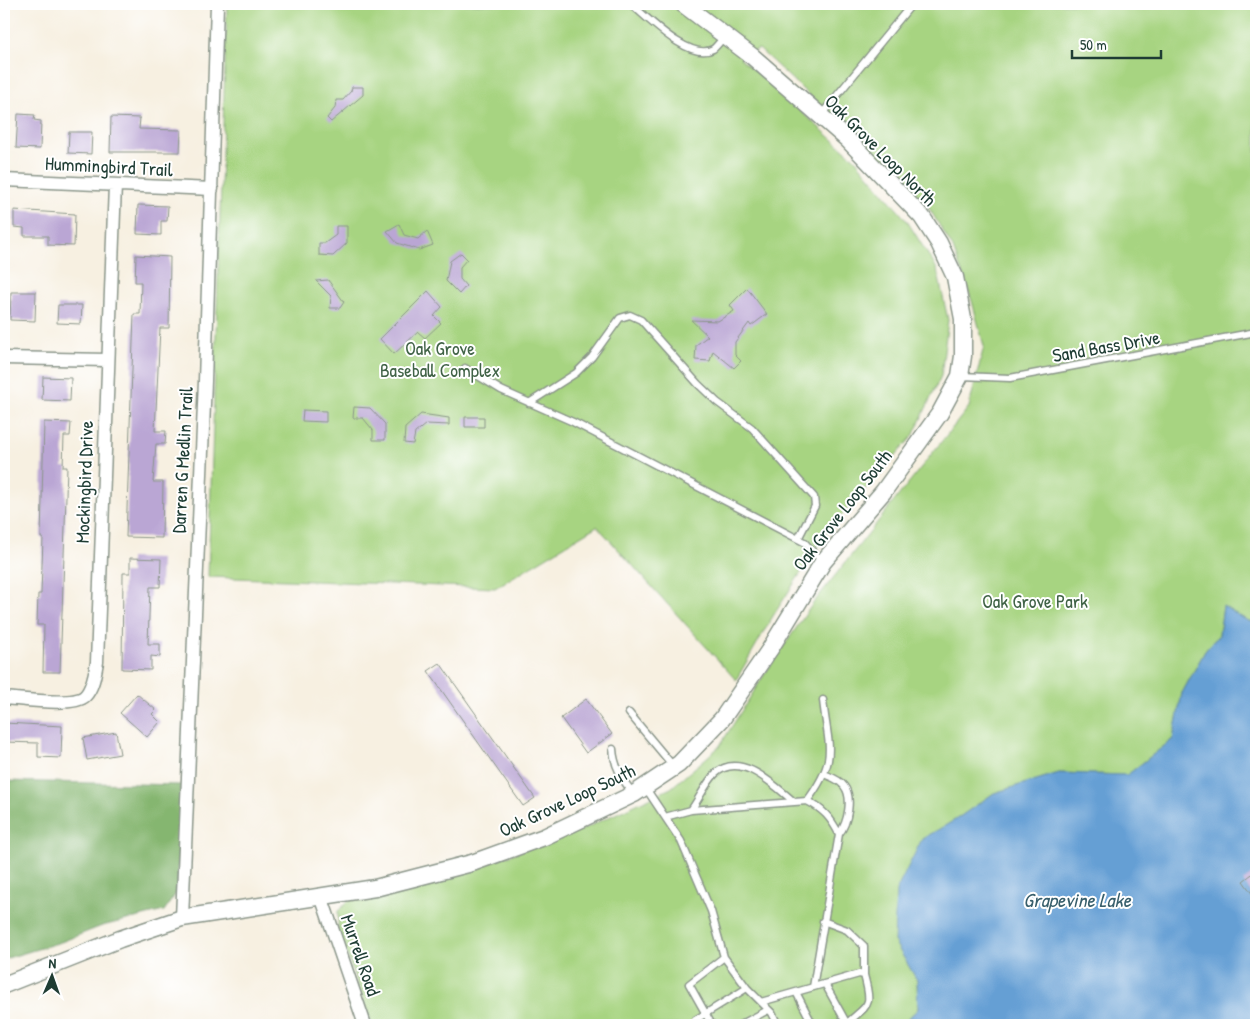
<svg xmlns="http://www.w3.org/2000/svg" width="1260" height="1029" font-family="'Patrick Hand',sans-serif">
  <rect width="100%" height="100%" fill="#fff"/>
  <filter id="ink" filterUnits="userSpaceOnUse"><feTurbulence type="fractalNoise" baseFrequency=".02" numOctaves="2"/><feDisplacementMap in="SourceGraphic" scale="10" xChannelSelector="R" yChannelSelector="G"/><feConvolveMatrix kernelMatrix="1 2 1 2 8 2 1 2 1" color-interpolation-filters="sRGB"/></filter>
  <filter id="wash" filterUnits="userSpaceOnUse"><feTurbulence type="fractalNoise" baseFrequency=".0096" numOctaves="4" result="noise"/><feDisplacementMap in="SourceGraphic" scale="20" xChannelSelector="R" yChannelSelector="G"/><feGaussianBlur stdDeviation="1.12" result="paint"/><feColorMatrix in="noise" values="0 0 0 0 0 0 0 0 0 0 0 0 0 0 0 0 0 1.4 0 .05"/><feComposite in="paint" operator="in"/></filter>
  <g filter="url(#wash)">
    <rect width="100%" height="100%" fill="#f7f0e1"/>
    <path fill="#a7d481" stroke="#63885a" d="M227,4H1256V622L1248,621L1223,607L1219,635L1205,651L1182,693L1173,739L1127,775L1059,773L994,793L955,820L922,839L894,941L917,980L918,1009L901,1025H372L338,930V911L350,900L437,880L579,831L671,788L719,747L764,675L814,602L969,407L984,346L972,301L953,248L926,203L759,49L740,58L855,159L907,221L937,269L948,320L941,376L913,436L829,529L773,616L736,680L597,526L495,588L208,577Z"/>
    <path fill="#85b66f" stroke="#527a52" d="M4,781L181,785L177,892L164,911L102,926L61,942L4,959Z"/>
    <path fill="#659fd4" stroke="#426e84" d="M1223,606L1248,621L1256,622V1025H901L918,1009L917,980L894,941L896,891L922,839L955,820L994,793L1059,773L1127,775L1173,739L1182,693L1205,651L1219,635Z"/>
    <g id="blocks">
      <path fill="#baa6d4" d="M352,87H363V95L331,122L327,118L335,108L336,100H343L351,91Z
        M18,114L35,115L34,120L41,121L40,149L16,148Z
        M111,117L140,118L139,129L181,130L180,152H110Z
        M69,132H92L91,154L68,153Z
        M138,205L168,206L167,221H161V235L137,234Z
        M14,210L75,214L74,246L48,245V236H24V228L14,227Z
        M399,224L404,235L418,239L427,231L433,245L419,250L397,243L387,231Z
        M336,226H347V243L333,256L319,255V243H325L336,235Z
        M461,253L467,259L460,267V279L466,286L459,294L446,281L450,261Z
        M136,255L170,257L169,328H160L155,431H166L165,444H156L153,482H163L162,538L126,537L134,314H140L141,282H135Z
        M328,280L344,302L340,308H330L331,296L316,281Z
        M747,288L767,314L751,326L749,323L735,342V355L741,361L734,368L713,351L710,361L695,360L696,345L708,336L691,320L718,321L734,311L730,305Z
        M428,291L442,307L434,316L441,323L425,338L418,332L394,354L380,339Z
        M11,292H36L35,321L10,320Z
        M58,305H82L81,324L57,323Z
        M43,377L71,378L70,401L42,400Z
        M354,407L370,408L385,424V440H373V430L363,418H353Z
        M303,410L326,411V422L302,421Z
        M421,414L449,418V425L426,424L415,433L413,444L404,443L405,428Z
        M465,417H484V427H465Z
        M44,422L71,423L70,436H64L63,467H67L60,672H43L44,625H37L38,594H41L43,538H41Z
        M130,558L161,559L160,587H150L148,644H160V657L151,656V670L122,669L123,573H130Z
        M440,663L535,798L523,806L428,671Z
        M137,694L156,710L152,714L160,722L147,737L120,713Z
        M586,699L612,734L586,753L561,718Z
        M4,723L62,726L61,758L38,757V743L4,742Z
        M116,732L120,754L87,760L83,738Z
        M1256,871V899L1243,881Z"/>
    </g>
  </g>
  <g filter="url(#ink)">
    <use href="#blocks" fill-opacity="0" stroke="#8b968a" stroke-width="1"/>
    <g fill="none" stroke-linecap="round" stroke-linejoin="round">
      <g stroke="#8b968a" stroke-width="9">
        <path id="service" d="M631,4C648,18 690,62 713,49C717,46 721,40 724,37
          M821,115L912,4
          M465,368L501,390L573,422L804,542L822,561
          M961,376L1010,378L1256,332
          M529,403L576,373L592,357L620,318L630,315L641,320L698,384L717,402L752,428L814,497L815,506L798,539
          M629,713L674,767
          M613,749C614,766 622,780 633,793
          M824,774C831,777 839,779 844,786C853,797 848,823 839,834
          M645,787L681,841L711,911L724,957L747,988L695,1020
          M807,801C839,758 828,748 823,700
          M691,810C699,799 706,783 715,774C740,750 775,786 793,801
          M665,817L691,810L807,801C823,809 831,818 839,834L813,987
          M823,921L847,930L864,946V975
          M825,984L847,1024
          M747,988L772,1013L778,1025
          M796,992L813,1025
          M761,1002L859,974L864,975C873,1008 869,1003 845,1025
          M712,1025L689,984L724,957
          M740,1025L768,1010"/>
      </g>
      <g stroke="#8b968a" stroke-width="15">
        <path id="minor" d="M4,180L212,189
          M4,358L107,360
          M4,698C21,699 74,707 85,696C93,688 95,673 97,662L115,185
          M321,896L365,1025
          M182,918L205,381L217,4"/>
      </g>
      <g stroke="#8b968a" stroke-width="19">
        <path id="tertiary" d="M4,985L120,939L182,918L375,888L472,863L544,837L634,794L679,764L722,719L770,649L823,562L883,492L940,413L960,376L963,356V319L955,277L939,243L922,217L847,139L753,57L683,4"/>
      </g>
      <use href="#service" stroke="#fff" stroke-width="6"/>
      <use href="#minor" stroke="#fff" stroke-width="12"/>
      <use href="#tertiary" stroke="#fff" stroke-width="16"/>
    </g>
  </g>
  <g text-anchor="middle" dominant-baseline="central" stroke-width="4" stroke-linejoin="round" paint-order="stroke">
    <g font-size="19" fill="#1f3d34" stroke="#fff">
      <text transform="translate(881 150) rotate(45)">Oak Grove Loop North</text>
      <text transform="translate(109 166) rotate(3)">Hummingbird Trail</text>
      <text transform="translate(1106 346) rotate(-10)">Sand Bass Drive</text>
      <text transform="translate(182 460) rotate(-87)">Darren G Medlin Trail</text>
      <text transform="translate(84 482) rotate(-88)">Mockingbird Drive</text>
      <text transform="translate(842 510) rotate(-52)">Oak Grove Loop South</text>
      <text transform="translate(567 800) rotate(-25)">Oak Grove Loop South</text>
      <text transform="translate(361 955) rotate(71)">Murrell Road</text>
    </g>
    <g font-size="19" fill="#416347" stroke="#fff">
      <text x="440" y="348">Oak Grove<tspan x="440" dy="22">Baseball Complex</tspan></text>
      <text x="1035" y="601">Oak Grove Park</text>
    </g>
    <g font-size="20" font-style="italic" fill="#385f6c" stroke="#fff">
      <text x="1077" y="899">Grapevine Lake</text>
    </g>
  </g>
  <rect width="1260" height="1029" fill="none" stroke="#fff" stroke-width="20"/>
  <g transform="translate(52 976) rotate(2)" stroke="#ffffff" stroke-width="4" paint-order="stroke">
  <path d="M0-4L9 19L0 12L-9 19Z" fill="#1f3d34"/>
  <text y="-8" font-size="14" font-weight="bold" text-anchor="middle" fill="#1f3d34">N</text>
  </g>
  <path d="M1072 50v8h89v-8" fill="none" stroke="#1f3d34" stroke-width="2.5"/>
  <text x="1080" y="50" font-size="15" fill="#1f3d34" stroke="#ffffff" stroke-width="4" paint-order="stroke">50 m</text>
</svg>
